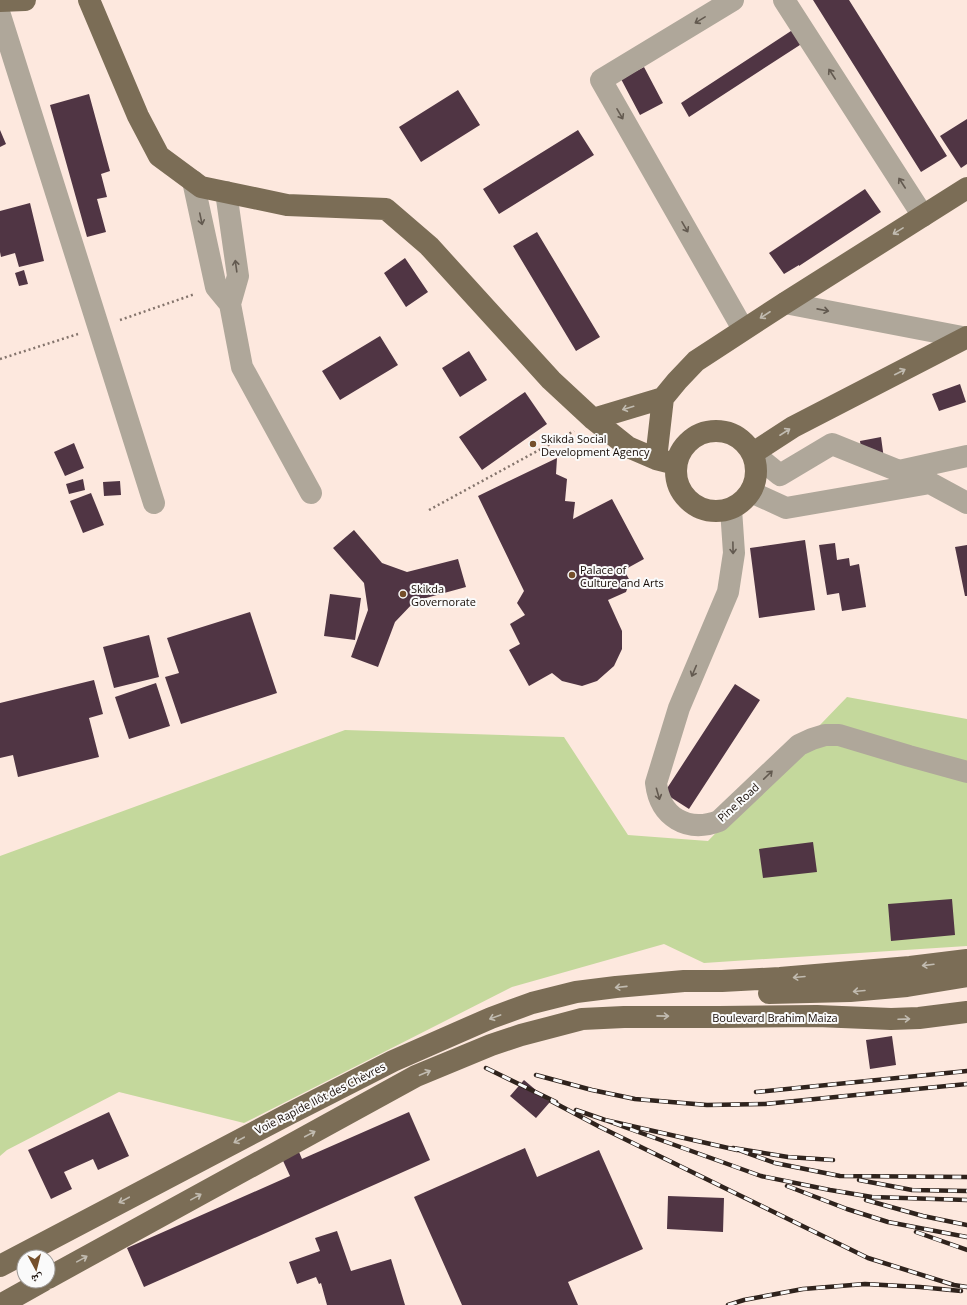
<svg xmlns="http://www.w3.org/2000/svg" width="967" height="1305" font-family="'Open Sans','Noto Naskh Arabic',sans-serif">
  <rect width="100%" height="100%" fill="#fde8de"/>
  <path fill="#c4d89c" d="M847,697L967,719V946L704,963L664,944L512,987L244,1123L119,1092L7,1150L0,1156V856L345,730L564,737L628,835L708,841Z"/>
  <path fill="#503544" d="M813,0H849L947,156L921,172Z
    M794,29L803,43L689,117L681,103Z
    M644,67L663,103L640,115L621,79Z
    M458,90L480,125L421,162L399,127Z
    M89,94L110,171L101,174L107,197L97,199L106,232L87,237L50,105Z
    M967,119V164L961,168L940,136Z
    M0,130L6,144L0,147Z
    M578,130L594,155L499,214L483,189Z
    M865,189L881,212L799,266V265L784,274L769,253Z
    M30,203L44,261L19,267L15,253L1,257L0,252V211Z
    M537,232L600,337L576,351L513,246Z
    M405,258L428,292L406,307L384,273Z
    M24,270L28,284L19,286L15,273Z
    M380,336L398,365L340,400L322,371Z
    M469,351L487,380L460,397L442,368Z
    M960,384L966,402L939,411L932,394Z
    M525,392L547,424L482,470L459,437Z
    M881,437L884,459L863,463L860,441Z
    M74,443L84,468L65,476L54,452Z
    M557,458L556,474L567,479L565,501L575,502L573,519L612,499L644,559L624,570L630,581L626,592L608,600L622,631V649L614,666L597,681L582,686L562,681L552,673L529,686L509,650L520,644L510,624L525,615L517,603L524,591L478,496Z
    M83,479L85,490L69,494L66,484Z
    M120,481L121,495L104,496L103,482Z
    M91,493L104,525L83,533L70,501Z
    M354,530L382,563L407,572L458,559L466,587L415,601L395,622L378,667L351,657L368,610L364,583L333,548Z
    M805,540L815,610L759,618L750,548Z
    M835,543L837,560L849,558L850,566L859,564L866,607L842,611L839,593L827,595L819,545Z
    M967,545V596H965L955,547Z
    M330,594L361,598L355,640L324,636Z
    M250,612L277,693L181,724L165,677L179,673L167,638Z
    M149,635L159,677L114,688L103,647Z
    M94,680L103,714L89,718L99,757L18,777L13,755L0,758V703Z
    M156,683L170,726L129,739L115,697Z
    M735,684L760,700L689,809L664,793Z
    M813,842L817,872L763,878L759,849Z
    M952,899L955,935L891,941L888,904Z
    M892,1036L896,1065L870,1069L866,1040Z
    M524,1080L550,1102L536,1118L510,1096Z
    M109,1112L129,1156L98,1170L93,1159L64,1172L72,1189L51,1199L28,1150Z
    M409,1112L430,1160L144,1287L127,1248L290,1176L279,1152L296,1145L302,1159Z
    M525,1148L537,1177L599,1150L643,1249L568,1282L578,1305H462L414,1197Z
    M668,1196L724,1198L723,1232L667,1229Z
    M337,1231L351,1271L391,1259L405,1305H327L321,1283L319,1284L316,1277L297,1284L289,1262L320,1251L315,1238Z"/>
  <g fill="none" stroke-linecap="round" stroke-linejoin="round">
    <path stroke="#84746c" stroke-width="2.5" stroke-dasharray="2 3" stroke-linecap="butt" d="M120,320L195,294
      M0,359L78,334
      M429,510L574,431"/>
    <path stroke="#afa79a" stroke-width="22" d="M733,0L601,80L743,329
      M784,0L923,216
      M0,15L154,503
      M193,181L216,287L230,304
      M226,192L238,276L230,304L242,367L311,493
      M785,303L967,338
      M753,453L780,475L832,444L899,471L967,456
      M751,492L786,508L930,483L967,503
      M731,509L734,553L728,592L679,708L656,783C660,817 687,833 719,821L799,745L812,739L825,735H839L909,756L967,772"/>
    <path stroke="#7b6d56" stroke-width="22" d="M89,0L138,116L159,156L201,187L287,205L386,209L429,246L551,380L593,419L628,447L656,459L676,464
      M0,1L25,0
      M593,419L663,398
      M676 471a40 40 0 1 1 80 0a40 40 0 1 1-80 0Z
      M753,453L793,427L967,337
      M656,459L663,398L677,381L696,361L785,303L967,188
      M769,993L850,991L907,986L967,976
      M0,1266L289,1114L393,1061L491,1018L532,1003L576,992L616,987L684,981H722L780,978L910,967L967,960
      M48,1278L416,1076L491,1045L521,1035L582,1019L624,1017H719L817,1016L891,1019L919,1018L967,1012
      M0,1305L43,1281"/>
    <g stroke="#2f231d" stroke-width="4.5">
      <path id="rail" d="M486,1068L556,1102
        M536,1075L592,1090L635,1099L707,1105L765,1104L967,1084
        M756,1092L967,1071
        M551,1101L600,1127L868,1258L954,1285L967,1287
        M576,1110L605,1120
        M737,1150L605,1120L761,1176L830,1190L872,1197L967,1200
        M833,1160L788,1157L733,1148L775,1163L840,1176L967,1177
        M859,1180L912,1190L967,1191
        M787,1186L847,1209L888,1222L967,1237
        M866,1200L923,1216L967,1225
        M916,1232L967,1250
        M728,1305L744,1300L803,1289L865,1284L920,1287L961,1291"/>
    </g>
    <use href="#rail" stroke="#fafafa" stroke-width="3" stroke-dasharray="9" stroke-linecap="butt"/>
  </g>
  <defs><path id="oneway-shaft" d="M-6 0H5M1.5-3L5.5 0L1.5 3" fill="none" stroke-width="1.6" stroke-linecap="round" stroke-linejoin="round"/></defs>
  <g stroke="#635a50">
    <use href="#oneway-shaft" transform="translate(700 20) rotate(149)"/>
    <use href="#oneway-shaft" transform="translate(832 74) rotate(-123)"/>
    <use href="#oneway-shaft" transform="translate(620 114) rotate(60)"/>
    <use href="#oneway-shaft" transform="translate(902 183) rotate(-123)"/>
    <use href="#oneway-shaft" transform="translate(201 219) rotate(78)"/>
    <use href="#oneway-shaft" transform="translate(685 227) rotate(60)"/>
    <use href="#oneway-shaft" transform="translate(236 266) rotate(-98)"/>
    <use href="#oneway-shaft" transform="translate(823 310) rotate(11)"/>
    <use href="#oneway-shaft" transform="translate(733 548) rotate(89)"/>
    <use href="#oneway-shaft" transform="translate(694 671) rotate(113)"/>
    <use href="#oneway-shaft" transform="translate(768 775) rotate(-44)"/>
    <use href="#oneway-shaft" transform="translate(658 794) rotate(74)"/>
  </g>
  <g stroke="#c1bbb0">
    <use href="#oneway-shaft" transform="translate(898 231) rotate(148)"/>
    <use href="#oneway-shaft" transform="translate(765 315) rotate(147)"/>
    <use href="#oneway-shaft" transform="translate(900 372) rotate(-27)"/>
    <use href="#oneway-shaft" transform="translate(628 408) rotate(163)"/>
    <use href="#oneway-shaft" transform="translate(785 432) rotate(-33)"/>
    <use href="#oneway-shaft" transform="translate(928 965) rotate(173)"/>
    <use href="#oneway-shaft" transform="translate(799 977) rotate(175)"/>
    <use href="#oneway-shaft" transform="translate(621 987) rotate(174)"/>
    <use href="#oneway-shaft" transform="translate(859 991) rotate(175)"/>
    <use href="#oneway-shaft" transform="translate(663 1016) rotate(1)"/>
    <use href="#oneway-shaft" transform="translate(495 1017) rotate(160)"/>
    <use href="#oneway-shaft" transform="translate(904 1019) rotate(-2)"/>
    <use href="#oneway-shaft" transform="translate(425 1073) rotate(-23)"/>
    <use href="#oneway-shaft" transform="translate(310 1134) rotate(-28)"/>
    <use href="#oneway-shaft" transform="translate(239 1140) rotate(152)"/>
    <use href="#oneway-shaft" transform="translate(196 1197) rotate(-29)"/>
    <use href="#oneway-shaft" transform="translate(124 1200) rotate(152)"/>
    <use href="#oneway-shaft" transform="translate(82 1259) rotate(-29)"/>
  </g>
  <g fill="#754f2b" stroke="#fafafa" stroke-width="1.5">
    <circle cx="533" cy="444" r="4"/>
    <circle cx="572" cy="575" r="4"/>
    <circle cx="403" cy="594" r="4"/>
  </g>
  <g text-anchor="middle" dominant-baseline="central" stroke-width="4" stroke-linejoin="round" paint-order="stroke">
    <g font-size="11" fill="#170c06" stroke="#fafafa" text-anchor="start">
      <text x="541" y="438">Skikda Social<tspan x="541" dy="13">Development Agency</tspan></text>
      <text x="580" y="569">Palace of<tspan x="580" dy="13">Culture and Arts</tspan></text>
      <text x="411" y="588">Skikda<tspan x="411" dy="13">Governorate</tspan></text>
    </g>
    <g font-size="11" fill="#170c06" stroke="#fafafa">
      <text transform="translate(738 802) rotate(-42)">Pine Road</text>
      <text x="775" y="1017">Boulevard Brahim Maiza</text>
      <text transform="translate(320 1098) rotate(-27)">Voie Rapide Ilôt des Chèvres</text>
    </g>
  </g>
  <g transform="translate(36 1269) rotate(173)"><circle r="19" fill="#fafafa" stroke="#9f9b98"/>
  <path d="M0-3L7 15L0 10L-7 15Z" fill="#754f2b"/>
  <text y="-6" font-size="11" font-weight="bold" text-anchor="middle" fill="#170c06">ش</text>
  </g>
</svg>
